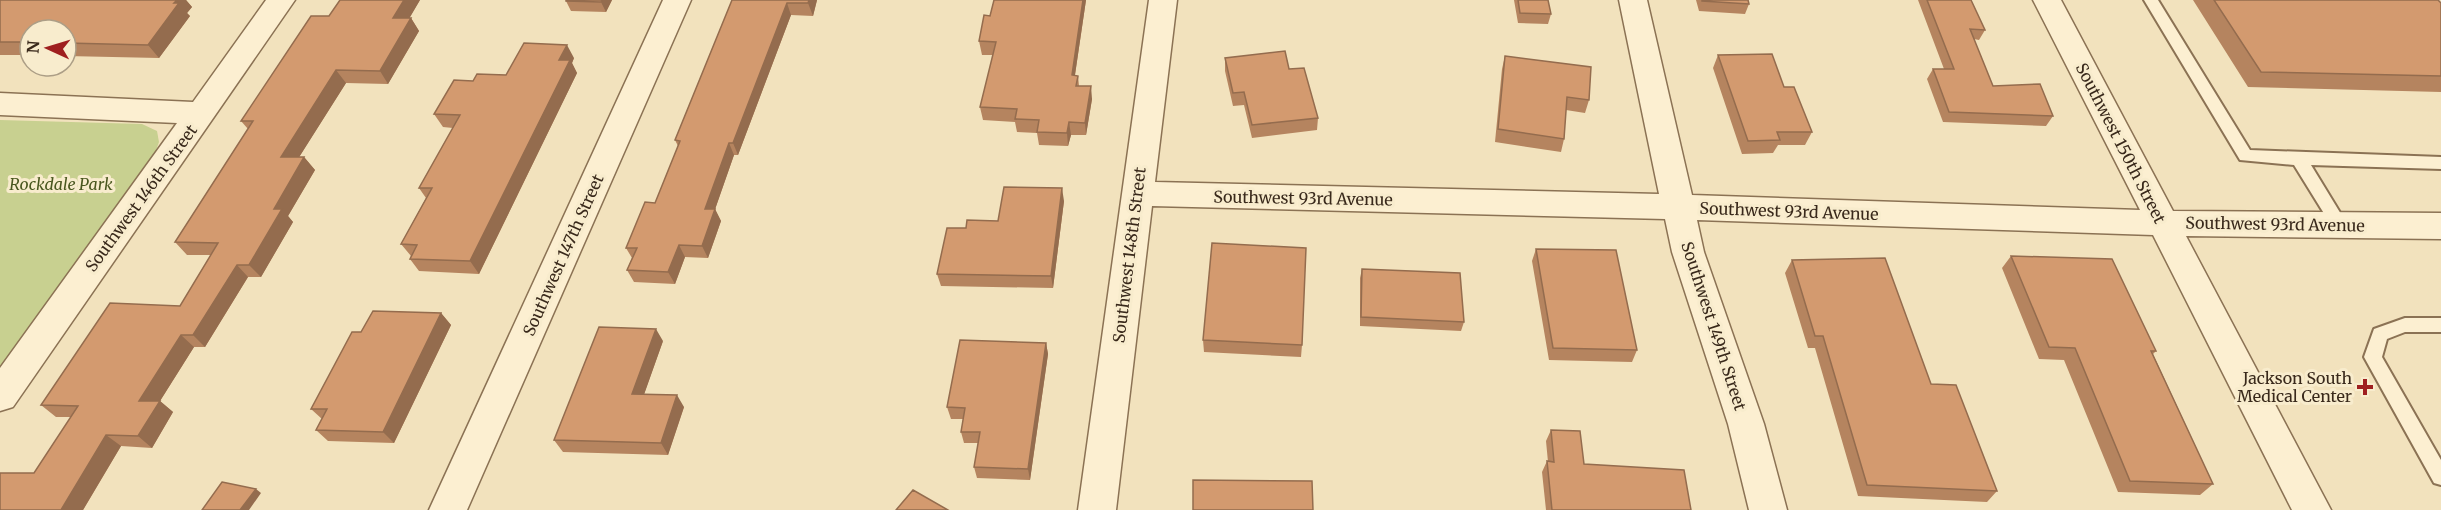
<svg xmlns="http://www.w3.org/2000/svg" width="2441" height="510" font-family="Merriweather,serif">
  <rect width="100%" height="100%" fill="#f2e2bd"/>
  <path fill="#c8d090" d="M0,120L142,124L157,131L159,142L153,159L0,371Z"/>
  <g fill="none" stroke-linecap="round" stroke-linejoin="round">
    <g stroke="#8b7254" stroke-width="4">
      <path id="lane" d="M2144,0H2158L2250,150L2441,157V169L2311,165L2347,224L2345,228L2339,230L2333,228L2294,165L2240,160Z
        M2405,318H2441V332H2405L2387,339L2382,357L2441,460V485L2434,483L2364,357L2374,329Z"/>
    </g>
    <g stroke="#8b7254" stroke-width="3">
      <path id="street" d="M266,0H295L13,407L0,411V368L177,123L0,115V93L193,102Z
        M663,0H691L467,510H429Z
        M1149,0H1177L1155,182L1659,194L1619,0H1647L1692,195L2140,210L2033,0H2061L2173,211L2441,213V239L2186,236L2331,510H2292L2153,235L1697,220L1704,252L1764,424L1787,510H1749L1728,424L1672,252L1665,219L1152,206L1116,510H1078Z"/>
    </g>
    <use href="#lane" fill="#fcefd1" fill-rule="evenodd"/>
    <use href="#street" fill="#fcefd1" fill-rule="evenodd"/>
  </g>
  <path fill="#b5845f" d="M0,0H186L192,7L187,13L190,16L159,58L66,56V30H30V55H0Z
    M420,0L409,18H411L419,31L388,84L346,83L299,157H304L315,170L288,216L293,222L261,277H248L205,347H194L160,401L173,412L152,448L121,446L83,510H0L34,473L71,417H56L41,405L180,306L211,255H187L175,242L248,129L241,121L329,16Z
    M612,0L606,12L571,11L566,1Z
    M732,0H817L813,16L791,15L738,155H734L715,209L721,221L708,258L685,257L675,284L634,282L627,270L632,258L626,248L655,203L678,146L675,140Z
    M994,0H1086L1075,75L1078,76L1079,86L1092,99L1086,135H1071L1068,146L1039,145L1037,133L1017,132L1015,122L983,120L980,107L993,55H982L979,41L990,16Z
    M1514,0H1548L1551,14L1548,24L1518,23Z
    M1696,0H1748L1749,4L1745,14L1699,11Z
    M1918,0H1971L1985,30L1979,40L1974,39L1993,86L2053,116L2046,126L1943,122L1927,79L1933,69H1944Z
    M2193,0H2438L2441,3V92L2248,87Z
    M1718,55L1784,87L1812,132L1805,145H1778L1773,153L1742,154L1713,68Z
    M1505,56L1589,100L1585,113L1566,110L1564,139L1561,152L1495,142L1502,69Z
    M574,58L572,63L577,73L479,274L419,271L410,259L411,256L401,244L426,198L419,188L453,128L443,127L434,114L473,81L506,75Z
    M1225,58L1289,69L1318,118L1317,130L1252,138L1244,105L1233,106L1225,71Z
    M1064,201L1053,288L941,286L937,274L966,228L998,221Z
    M1536,249L1637,350L1632,362L1549,360L1532,261Z
    M2011,256L2156,351L2153,354L2213,484L2200,495L2118,492L2064,360L2039,359L2002,268Z
    M1792,260L1931,384L1997,491L1987,502L1858,496L1815,348H1808L1785,273Z
    M1362,269L1464,322L1461,331L1360,326V278Z
    M441,313L451,325L394,443L328,441L316,430L322,419L311,409L361,332Z
    M1203,340L1302,345L1301,357L1204,352Z
    M663,341L644,394L684,407L668,455L563,452L554,440Z
    M1046,343L1048,354L1030,480L977,478L974,467L978,443H964L961,432L963,419H951L947,407Z
    M1551,430L1584,464L1691,510H1546L1542,472L1547,461L1548,462L1546,441Z"/>
  <path fill="#946c4e" d="M177,0H186L192,7L187,13L190,16L159,58L148,45Z
    M404,0H420L402,31L393,18Z
    M602,0H612L606,12L601,2Z
    M809,0H817L813,16L808,3Z
    M1083,0H1086L1073,88L1072,75Z
    M787,3L791,15L738,155L733,143Z
    M411,18L419,31L388,84L380,71Z
    M567,45L574,58L572,63L577,73L479,274L470,261L559,60Z
    M336,70L346,83L291,170L281,157Z
    M1091,86L1092,99L1086,135L1085,123Z
    M1069,122L1071,135L1068,146L1067,133Z
    M729,143L734,155L711,221L705,209Z
    M304,157L315,170L288,216L293,222L261,277L249,265L274,209Z
    M1062,188L1064,201L1053,288L1051,276Z
    M715,209L721,221L708,258L702,246Z
    M679,245L685,257L675,284L668,272Z
    M237,265L248,277L205,347L193,335Z
    M441,313L451,325L394,443L383,432Z
    M656,329L663,341L640,406L632,394Z
    M181,335L194,347L160,401L173,412L152,448L138,436L139,401Z
    M1046,343L1048,354L1030,480L1028,469Z
    M677,395L684,407L668,455L661,443Z
    M106,435L121,446L83,510H61Z
    M256,489L261,493L249,510H240Z"/>
  <path fill="#d39a6f" stroke="#946c4e" stroke-width="1.5" d="M0,0H177L174,3H179L148,45L66,43V30H30V42H0Z
    M340,0H404L393,18H411L380,71L336,70L281,157H304L274,209H282L249,265H237L193,335H181L139,401H160L138,436L106,435L61,510H0V473H34L78,406L41,405L110,303L180,306L218,243L175,242L253,121H241L311,16H329Z
    M566,0H602L601,2L566,1Z
    M732,0H809L808,3H787L733,143H729L705,209H715L702,246L679,245L668,272L627,270L637,248H626L645,202L655,203L680,141L675,140Z
    M994,0H1083L1072,75L1078,76L1076,86H1091L1085,123L1069,122L1067,133L1037,132L1039,120L1015,119L1017,109L980,107L996,42L979,41L984,15L990,16Z
    M1518,0H1548L1551,14L1520,13Z
    M1702,0H1748L1749,4L1702,1Z
    M1927,0H1971L1985,30L1970,29L1993,86L2040,84L2053,116L1949,112L1933,69H1954Z
    M2214,0H2438L2441,3V76L2261,72Z
    M524,43L567,45L559,60H570L470,261L410,259L417,245L401,244L432,188H419L460,115L434,114L454,80L473,81L477,74L506,75Z
    M1285,51L1289,69L1304,68L1318,118L1252,125L1244,92L1233,93L1225,58Z
    M1772,54L1784,87H1794L1812,132H1777L1780,140L1748,141L1718,55Z
    M1505,56L1591,67L1589,100L1567,97L1564,139L1498,129Z
    M1004,187L1062,188L1051,276L937,274L947,228H966L967,220L998,221Z
    M1212,243L1306,248L1302,345L1203,340Z
    M1536,249L1616,250L1637,350L1553,348Z
    M2011,256L2112,259L2156,351H2151L2213,484L2130,481L2075,348L2049,347Z
    M1885,258L1931,384L1956,385L1997,491L1867,485L1823,336H1815L1792,260Z
    M1362,269L1460,273L1464,322L1361,317Z
    M373,311L441,313L383,432L316,430L327,409H311L352,332H361Z
    M599,327L656,329L632,394L677,395L661,443L554,440Z
    M960,340L1046,343L1028,469L974,467L980,432H961L965,408L947,407Z
    M1551,430L1580,431L1584,464L1684,470L1691,510H1552L1547,461L1554,462Z
    M1193,480L1312,481L1313,510H1193Z
    M222,482L256,489L240,510H202Z
    M913,490L948,510H896Z"/>
  <path fill="#9f1f1f" stroke="#f8eccd" stroke-width="2" d="M2362 378h6v6h6v6h-6v6h-6v-6h-6v-6h6z"/>
  <g text-anchor="middle" dominant-baseline="central" stroke-width="6" stroke-linejoin="round" paint-order="stroke">
    <g font-size="16" fill="#39291b" stroke="#f8eccd">
      <text transform="translate(2121 143) rotate(63)">Southwest 150th Street</text>
      <text transform="translate(141 198) rotate(-54)">Southwest 146th Street</text>
      <text transform="translate(1303 198) rotate(1)">Southwest 93rd Avenue</text>
      <text transform="translate(1789 211) rotate(2)">Southwest 93rd Avenue</text>
      <text transform="translate(2275 224) rotate(1)">Southwest 93rd Avenue</text>
      <text transform="translate(563 255) rotate(-66)">Southwest 147th Street</text>
      <text transform="translate(1129 255) rotate(-83)">Southwest 148th Street</text>
      <text transform="translate(1714 326) rotate(72)">Southwest 149th Street</text>
    </g>
    <g font-size="16" font-style="italic" fill="#49571f" stroke="#f8eccd">
      <text x="61" y="184">Rockdale Park</text>
    </g>
    <g font-size="16" fill="#39291b" stroke="#f8eccd" text-anchor="end">
      <text x="2352" y="378">Jackson South<tspan x="2352" dy="18">Medical Center</tspan></text>
    </g>
  </g>
  <g transform="translate(48 48) rotate(274)"><circle r="28" fill="#f8eccd" stroke="#ac9e86" stroke-width="1.5"/>
  <path d="M0-4.5L10 22L0 15L-10 22Z" fill="#9f1f1f"/>
  <text y="-9" font-size="16" font-weight="bold" text-anchor="middle" fill="#39291b">N</text>
  </g>
</svg>
